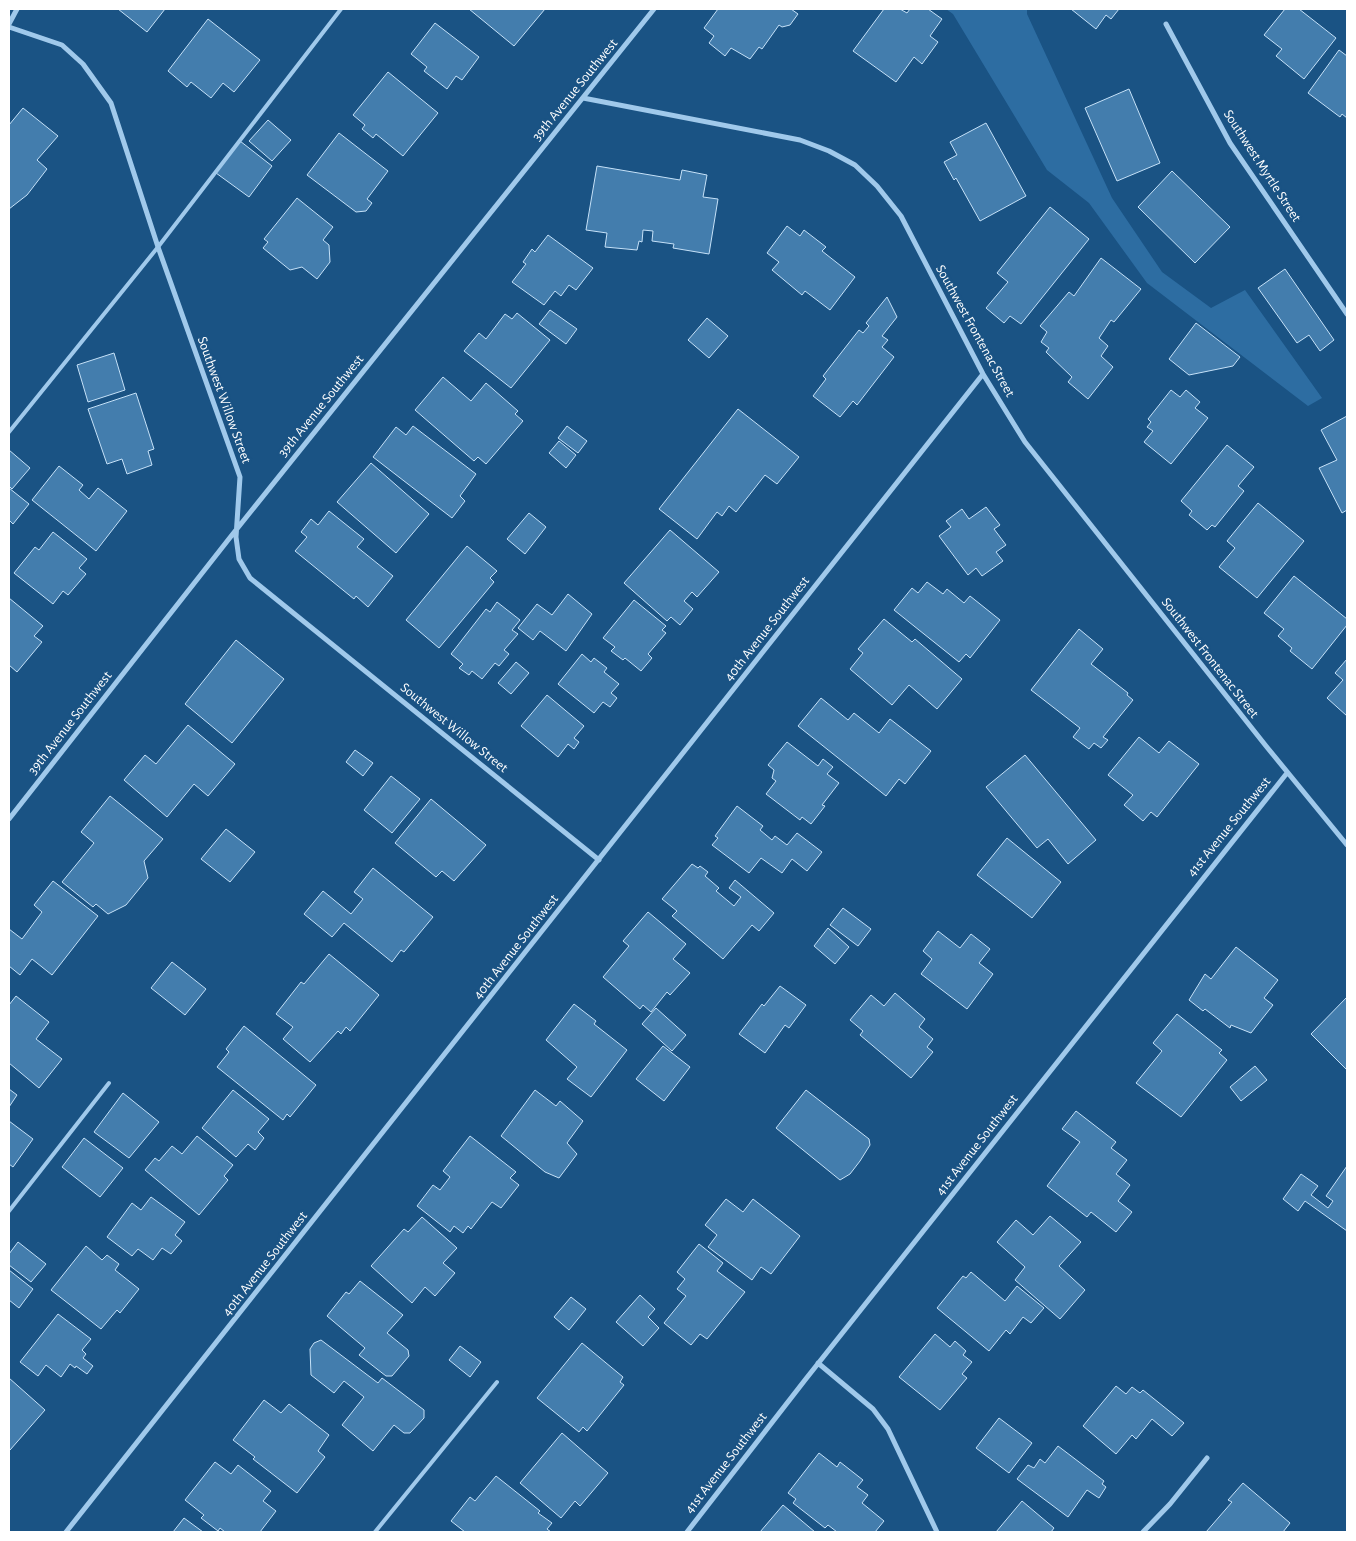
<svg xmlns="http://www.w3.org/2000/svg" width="1356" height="1541" font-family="'Alegreya Sans',sans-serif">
  <rect width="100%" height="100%" fill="#1a5384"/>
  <path fill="#2d6da2" d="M946,9H1027V14L1112,198L1162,272L1211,308L1245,290L1322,398L1308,406L1147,283L1089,203L1047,170L953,14Z"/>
  <path fill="#437dad" stroke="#c5e1f8" d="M118,9H165L147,32Z
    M469,9H545L514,46Z
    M718,9H791L798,14L790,25L782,27L779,25L762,49L759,47L750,59L731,48L725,56L709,43L714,36L704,28Z
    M884,9H900L907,13L910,9H928L942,19L930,36L938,42L922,64L914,57L896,82L853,51Z
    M1071,9H1119L1111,19L1106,15L1096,29Z
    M1285,9H1299L1336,38L1304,79L1276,56L1282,49L1264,35Z
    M208,19L260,60L234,92L223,83L211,98L191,82L187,87L168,71Z
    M435,23L479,57L462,80L456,76L447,89L424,71L427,67L411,54Z
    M1339,50L1347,56V118L1342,114L1340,117L1308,93Z
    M388,72L438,113L403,156L376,134L373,138L362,129L365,125L353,115Z
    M1129,89L1160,163L1117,181L1085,108Z
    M23,108L58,136L37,160L47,169L27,195L9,209V125Z
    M268,120L291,140L272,161L249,141Z
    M986,123L1026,196L980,221L956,178L954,180L944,162L957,155L950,142Z
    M339,133L388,171L367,199L372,203L366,211L356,212L307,175Z
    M240,141L272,166L249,197L216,173Z
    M597,166L680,180L682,170L707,175L703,197L718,199L709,254L673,248L674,244L652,241L653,231L643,230L642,242L639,241L637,250L605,247L607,233L586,230Z
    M1172,171L1230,227L1195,263L1138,207Z
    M297,198L333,227L323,240L329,245L330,262L317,279L302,267L290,270L263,248L268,242L264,239Z
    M1050,207L1089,239L1021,324L1010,316L1004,323L986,308L1008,282L997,273Z
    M787,226L800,236L804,230L826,247L822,251L855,277L830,310L805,291L802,295L772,270L779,262L767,253Z
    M548,235L593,268L576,290L569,285L561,296L555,291L544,305L512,282L526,264L523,262L532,249L535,252Z
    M1101,258L1141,289L1114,322L1111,320L1099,338L1108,346L1101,356L1113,367L1088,399L1068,382L1072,377L1046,352L1049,348L1041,342L1047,332L1040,326L1069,292L1074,296Z
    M1285,269L1334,340L1320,351L1309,335L1297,343L1258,288Z
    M887,297L897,317L882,336L888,340L882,347L894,357L857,405L853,401L840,417L813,396L826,379L823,376L859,330L863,333L869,326L866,323Z
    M550,310L577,329L566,344L539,324Z
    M517,313L550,340L511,388L464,351L479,333L486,339L505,314L512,319Z
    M707,318L728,336L709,358L688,340Z
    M1196,323L1240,357L1233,366L1189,375L1169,359Z
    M114,353L125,390L88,402L77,365Z
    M443,377L471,401L486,383L518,411L515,414L523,421L486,464L478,457L474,461L415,410Z
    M1171,390L1180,397L1186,390L1200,402L1195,408L1208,418L1171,464L1144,442L1153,431L1147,427L1151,422L1148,419Z
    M136,393L154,449L148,451L152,465L127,474L122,459L107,464L88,409Z
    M738,409L799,457L777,484L765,475L736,512L729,506L722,516L717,512L697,539L659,509Z
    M1347,416V510L1342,513L1319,468L1337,460L1321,430Z
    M413,426L476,474L460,496L465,501L452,518L373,457L396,427L406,435Z
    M567,426L587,441L578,453L558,438Z
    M559,441L576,455L566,468L549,453Z
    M1227,445L1254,467L1238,486L1244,491L1215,527L1212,525L1207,530L1189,515L1192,511L1181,501Z
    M9,450L30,468L12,489L9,486Z
    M371,463L429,514L396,553L337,502Z
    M59,466L83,485L79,490L89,499L98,488L127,511L96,551L32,500Z
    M9,488L29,504L13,524L9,520Z
    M1258,503L1304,541L1257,598L1219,567L1235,548L1227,541Z
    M986,507L1000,525L994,529L1006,545L996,552L1003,561L982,576L976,568L968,575L939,536L951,527L946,521L962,509L969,519Z
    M329,511L364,539L357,547L393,576L368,607L356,596L354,599L295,551L307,537L301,532L311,519L318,525Z
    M529,513L546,527L525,554L507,539Z
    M670,530L719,572L697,597L692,592L684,601L693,609L680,625L671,617L667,621L624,583Z
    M53,532L87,559L79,568L86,574L68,595L63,591L53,604L14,573L35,547L39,550Z
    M467,546L497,571L490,578L494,582L439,648L406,620Z
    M1294,576L1347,619V625L1312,669L1290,651L1292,648L1278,636L1284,629L1264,613Z
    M927,582L943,594L947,589L964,603L970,596L1000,620L970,658L966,654L959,662L894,610L912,588L918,593Z
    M568,594L592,614L566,651L540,631L533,640L518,628L537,604L552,615Z
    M9,598L43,626L34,636L42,642L17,672L9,665Z
    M634,600L666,626L662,630L666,633L648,654L652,658L641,671L625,658L623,660L611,651L615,647L603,638Z
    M497,602L520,620L512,630L518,634L504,650L509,654L499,666L495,663L482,679L472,671L469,675L459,668L463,664L451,654L486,609L490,612Z
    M884,619L912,642L915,639L962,679L937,709L909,685L892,705L850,669L863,653L858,649Z
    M1079,629L1103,649L1091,664L1128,693L1127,695L1133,700L1103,737L1108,740L1101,748L1094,743L1089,749L1073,737L1080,728L1031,690Z
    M236,640L284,679L232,743L185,704Z
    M582,654L591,662L594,658L607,668L604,672L619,684L611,693L617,698L610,707L603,702L594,713L558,684Z
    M1347,659V716L1327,698L1343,680L1335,673Z
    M516,662L529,673L511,694L498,683Z
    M547,695L584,726L574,738L579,742L574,749L568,744L558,757L521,726Z
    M821,698L848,720L854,713L879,733L890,719L931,751L905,784L899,779L886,796L798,726Z
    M188,725L235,764L208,796L194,784L167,817L124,780L145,755L156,764Z
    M1139,737L1159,753L1169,741L1199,764L1157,817L1151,812L1143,821L1124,805L1133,795L1108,775Z
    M787,742L818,766L823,759L833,767L827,774L839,783L822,805L825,806L811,824L802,817L800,820L766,794L776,781L772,778L774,770L768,765Z
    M355,750L373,763L363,776L346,762Z
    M1025,755L1096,840L1068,864L1048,839L1037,848L986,787Z
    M391,776L420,799L392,833L364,810Z
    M110,796L163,839L144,861L148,878L126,905L108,914L96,904L93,907L62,882L94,843L81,832Z
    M431,799L486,845L454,881L442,871L436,877L395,843Z
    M737,806L763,826L760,830L772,840L775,836L787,845L797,833L822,852L807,871L792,859L782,873L761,858L749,873L712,845L718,838L715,836Z
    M226,829L255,852L230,882L201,859Z
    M1007,838L1061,882L1032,918L977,875Z
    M692,864L698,868L700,866L708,872L705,876L719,888L716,891L734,906L741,897L729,888L735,880L774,913L759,931L752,925L723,959L672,916L677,911L662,899Z
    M373,868L433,917L404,952L401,950L392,962L344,923L332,937L304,914L323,891L351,914L363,899L354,892Z
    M53,881L98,916L52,975L32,959L20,975L9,966V929L22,939L42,912L34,905Z
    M843,908L871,929L858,946L830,925Z
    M648,912L686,944L673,959L690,973L670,995L667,992L651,1012L643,1005L640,1009L603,977L629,946L623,941Z
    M828,928L849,947L835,964L814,946Z
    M938,931L960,948L971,934L990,949L979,963L993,974L967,1009L921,974L932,959L923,951Z
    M1236,947L1278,980L1264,998L1273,1005L1251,1033L1231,1025L1230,1028L1205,1009L1203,1011L1189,1000L1205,974L1211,979Z
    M329,954L379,995L350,1031L346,1027L341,1034L338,1031L310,1062L283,1039L293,1027L276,1014L301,982L304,984Z
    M172,962L206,989L185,1015L151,988Z
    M780,986L806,1005L789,1028L785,1025L765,1053L739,1034L762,1004L764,1006Z
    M895,993L925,1019L919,1027L933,1039L927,1047L933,1052L911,1078L860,1035L863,1031L850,1020L871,995L884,1006Z
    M16,996L49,1022L36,1039L62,1059L39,1088L9,1063V1005Z
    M1347,997V1070L1311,1034Z
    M574,1004L596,1021L594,1024L627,1050L591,1097L567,1079L577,1067L546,1040Z
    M656,1008L686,1035L672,1051L642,1024Z
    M1177,1014L1222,1050L1219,1053L1227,1060L1181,1117L1136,1083L1162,1051L1153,1043Z
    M244,1026L316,1085L290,1117L287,1114L283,1120L217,1067L229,1052L226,1049Z
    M663,1046L690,1067L664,1101L636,1079Z
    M1255,1066L1267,1080L1241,1101L1230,1087Z
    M9,1089L17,1095L9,1107Z
    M233,1090L269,1119L258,1132L264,1138L255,1150L248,1144L236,1157L202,1128Z
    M535,1090L556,1106L560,1101L583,1121L567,1143L577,1154L559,1178L545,1172L501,1136Z
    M806,1090L869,1139L870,1145L860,1161L850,1174L840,1180L776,1128Z
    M123,1093L159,1122L129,1158L94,1132Z
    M1076,1111L1116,1142L1111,1148L1127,1160L1116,1174L1130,1185L1118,1201L1132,1212L1116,1232L1091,1212L1087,1217L1047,1186L1080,1142L1062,1129Z
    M9,1121L33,1139L13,1167L9,1164Z
    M197,1136L233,1165L224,1176L228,1180L199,1215L145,1170L155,1158L159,1161L172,1146L182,1154Z
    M470,1136L516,1172L510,1178L519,1185L501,1208L492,1202L471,1229L468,1226L463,1233L454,1226L450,1232L417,1206L433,1185L440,1190L450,1177L443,1171Z
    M84,1138L123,1168L100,1197L62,1167Z
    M1347,1166V1231L1305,1201L1298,1211L1283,1199L1301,1174L1318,1186L1311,1195L1328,1208L1333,1201L1326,1196Z
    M151,1197L185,1222L175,1235L182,1241L171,1254L162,1248L153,1260L138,1249L132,1256L107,1237L132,1203L141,1210Z
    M726,1199L743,1212L753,1199L800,1236L771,1274L761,1267L752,1280L708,1247L717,1235L705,1225Z
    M1050,1216L1081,1242L1059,1266L1085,1290L1060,1319L1015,1280L1025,1267L997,1242L1016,1220L1033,1235Z
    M422,1217L457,1248L443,1263L455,1273L435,1296L425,1287L412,1303L371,1266L404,1229L408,1232Z
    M18,1242L46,1264L31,1282L9,1265V1254Z
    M699,1244L723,1263L717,1271L745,1292L707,1339L700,1334L691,1345L664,1323L686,1296L677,1289L685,1279L677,1272Z
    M86,1246L102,1260L107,1255L119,1264L115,1270L139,1289L120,1313L117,1310L101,1329L51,1290Z
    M9,1270L33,1289L19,1308L9,1300Z
    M971,1272L1005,1301L1017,1286L1044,1308L1031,1323L1023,1317L1010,1334L1006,1330L989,1351L937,1308L963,1276L966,1278Z
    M360,1281L403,1315L387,1333L408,1350L409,1356L392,1376H386L359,1355L365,1348L327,1316L346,1292L349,1294Z
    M640,1295L655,1309L648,1317L659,1328L643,1346L616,1322Z
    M571,1297L586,1309L569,1330L554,1317Z
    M58,1314L91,1339L82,1350L86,1354L83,1358L93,1366L87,1374L76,1366L75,1368L70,1364L61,1377L46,1365L38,1376L20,1362Z
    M935,1334L950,1347L955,1341L966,1351L963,1355L972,1362L962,1374L967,1378L940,1410L899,1377Z
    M321,1340L378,1383L382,1378L424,1410V1418L410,1433H404L394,1425L373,1451L342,1425L364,1397L344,1381L334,1393L311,1375L310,1349L314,1343Z
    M582,1343L623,1377L620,1382L624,1385L587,1431L583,1427L579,1432L537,1398Z
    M460,1346L481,1362L470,1377L449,1360Z
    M9,1378L45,1410L10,1450L9,1449Z
    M1116,1386L1126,1394L1132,1387L1140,1393L1143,1390L1184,1423L1172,1436L1152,1419L1136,1439L1132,1435L1116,1454L1083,1426Z
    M264,1400L281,1413L289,1404L329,1435L318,1451L325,1457L297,1493L253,1459L255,1457L233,1440Z
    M999,1418L1032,1443L1009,1473L976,1448Z
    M562,1433L608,1473L580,1506L575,1501L561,1518L520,1483Z
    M1058,1446L1104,1481L1102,1484L1106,1487L1099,1498L1087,1490L1068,1517L1017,1479L1028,1465L1034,1468L1040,1459L1045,1463Z
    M819,1453L837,1467L840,1462L863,1480L857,1487L868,1495L862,1503L884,1521L875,1532H837L828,1525L825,1528L793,1503L796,1499L788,1493Z
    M215,1462L231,1474L238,1465L271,1491L263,1501L276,1511L260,1532H225L220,1528L218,1531L201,1518L204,1515L185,1500Z
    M496,1476L540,1511L538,1513L552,1523L547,1529L551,1532H465L451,1521L470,1497L475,1501Z
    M1243,1483L1290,1523L1283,1532H1206L1232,1502L1228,1500Z
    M1022,1501L1054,1528L1051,1532H996Z
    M783,1505L815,1532H760Z
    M184,1518L203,1532H173Z"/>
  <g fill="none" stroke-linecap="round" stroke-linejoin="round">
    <path stroke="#a0c9eb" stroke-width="4" d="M9,432L158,247L341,9
      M9,1211L109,1083
      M375,1532L497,1382"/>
    <path stroke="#a0c9eb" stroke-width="5" d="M9,24L17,9
      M1166,24L1230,143L1347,314
      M9,27L62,45L83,64L111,103L158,247L240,477L236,537L239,559L250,578L599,860
      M583,98L800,140L829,151L855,165L877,186L901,216L983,374L1025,442L1266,746L1347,845
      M9,819L232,535L654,9
      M818,1363L873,1409L888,1429L937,1532
      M66,1532L983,374
      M687,1532L805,1380L1287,773
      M1143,1532L1170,1504L1207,1458"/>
  </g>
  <g text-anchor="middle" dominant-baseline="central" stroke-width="5" stroke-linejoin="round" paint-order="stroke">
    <g font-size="14" fill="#fff" stroke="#1a5384">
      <text transform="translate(575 90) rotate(-51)">39th Avenue Southwest</text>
      <text transform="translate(1262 166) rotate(57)">Southwest Myrtle Street</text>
      <text transform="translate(975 331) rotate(61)">Southwest Frontenac Street</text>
      <text transform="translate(224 400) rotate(70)">Southwest Willow Street</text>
      <text transform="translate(321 406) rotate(-51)">39th Avenue Southwest</text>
      <text transform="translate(767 629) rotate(-52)">40th Avenue Southwest</text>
      <text transform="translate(1210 658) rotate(52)">Southwest Frontenac Street</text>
      <text transform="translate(70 723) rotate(-52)">39th Avenue Southwest</text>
      <text transform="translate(454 728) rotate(39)">Southwest Willow Street</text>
      <text transform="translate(1229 827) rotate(-51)">41st Avenue Southwest</text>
      <text transform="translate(516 947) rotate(-52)">40th Avenue Southwest</text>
      <text transform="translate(977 1145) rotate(-52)">41st Avenue Southwest</text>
      <text transform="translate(265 1264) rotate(-52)">40th Avenue Southwest</text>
      <text transform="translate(726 1463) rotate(-52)">41st Avenue Southwest</text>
    </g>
  </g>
  <rect width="1356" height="1541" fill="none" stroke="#ffffff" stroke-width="20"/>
</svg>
